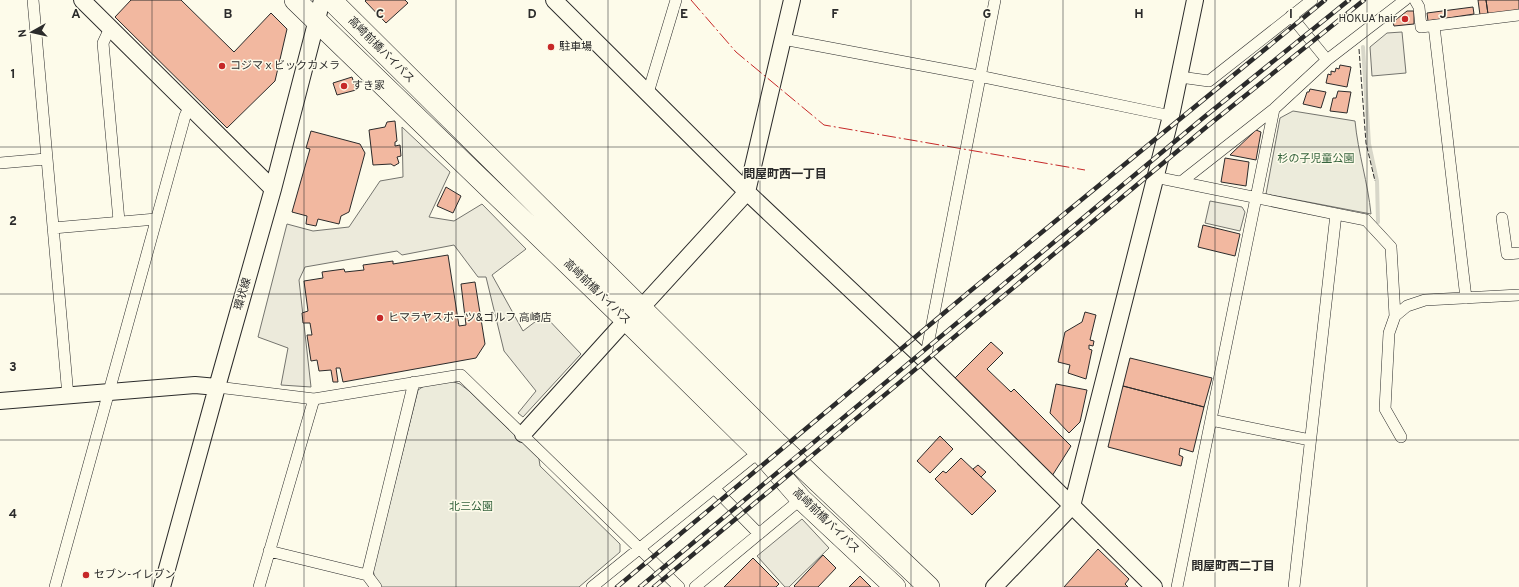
<svg xmlns="http://www.w3.org/2000/svg" width="1519" height="587" font-family="Overpass,'Noto Sans JP',sans-serif">
  <rect width="100%" height="100%" fill="#fdfbea"/>
  <path fill="#ecebdb" stroke="#74746e" d="M1293,111L1355,121C1358,153 1368,183 1371,214L1266,194L1280,118Z
    M451,381L460,384L469,391L539,459L540,466L620,544V552L579,587H382L375,579L373,570L418,390L424,386Z"/>
  <path fill="#eceadb" stroke="#74746e" d="M1402,32L1406,73L1372,76L1370,47L1387,33Z
    M402,127L450,172L429,217L454,221L482,204L526,249L492,275L523,331L544,315L581,354L523,417L518,413L536,391L504,351L486,277H478L454,245L402,255L397,251L305,267L299,280L311,387L281,385L288,348L258,337L287,224L313,231L349,227L380,181L403,177Z
    M1210,201L1242,207L1245,212L1240,231L1205,223Z
    M802,519L829,548L789,587H785L757,556Z"/>
  <g fill="none" stroke-linecap="round" stroke-linejoin="round">
    <path stroke="#d8d7c9" stroke-width="4" d="M1363,47L1369,144L1377,181L1378,222"/>
  </g>
  <path fill="#f2b8a0" stroke="#2b2b2b" d="M131,0H181L234,52L271,13L287,29L275,81L227,128L115,17Z
    M366,0H405L408,3L386,23L365,1Z
    M1478,0H1486L1488,14L1480,15Z
    M1486,0H1519V10L1488,14Z
    M1473,7L1474,14L1428,21L1427,13Z
    M1407,11H1414V24L1394,26L1393,22Z
    M1340,65L1351,67L1347,87L1326,83L1328,74L1331,75V71L1335,72L1336,68L1339,69Z
    M352,77L356,90L337,95L333,83Z
    M1310,89L1326,92L1321,108L1303,104L1307,92H1309Z
    M1338,91L1351,92L1347,113L1330,111L1333,98H1336Z
    M395,121L397,141L395,142V146L400,145L401,156L397,157L399,163L394,166L391,164L373,165L369,130L385,127L387,122Z
    M1256,130L1261,132L1256,160L1230,155Z
    M311,131L360,144L365,153L349,212L341,216L339,224L318,219L316,226L306,224L307,216L292,212L310,149L306,148Z
    M1225,158L1249,162L1246,186L1221,182Z
    M446,187L461,196L453,213L437,206Z
    M1203,225L1240,234L1235,256L1198,247Z
    M448,255L459,326L466,325L461,284L475,282L485,344L476,358L343,382L340,368H336L338,382H333L331,370L319,371L317,360L311,361L307,335H312L310,323H303L302,313L308,311L304,281L323,278L322,272L344,269L345,272L364,270L363,265L393,261V264Z
    M1085,312L1096,315L1090,340L1094,341L1093,346L1089,345V349L1092,350L1086,379L1068,373L1070,365L1058,362L1065,332L1082,322Z
    M991,342L1003,353L987,369L1011,392L1014,389L1071,446L1052,476L955,378Z
    M1130,358L1212,378L1204,407L1123,386Z
    M1056,384L1087,390L1080,422L1069,433L1050,413Z
    M1123,386L1204,407L1193,452L1180,448L1179,455L1183,457L1181,466L1108,447Z
    M940,436L953,449L930,473L917,461Z
    M961,458L996,491L972,515L935,479L943,471L946,473Z
    M978,465L986,472L981,477L973,469Z
    M1098,549L1129,579L1125,584L1128,587H1064Z
    M823,555L836,568L818,587H795L794,586Z
    M753,558L779,584L776,587H724Z
    M860,576L871,587H849Z"/>
  <g fill="none" stroke-linecap="round" stroke-linejoin="round">
    <g stroke="#2b2b2b" stroke-width="12">
      <path id="street" d="M33,0L68,396
        M1415,0L1419,7L1421,27L1519,15
        M1291,16L1327,60
        M1434,26L1466,298
        M110,28L103,43L119,221
        M783,39L979,76L1171,116
        M1180,77L1209,81L1312,0
        M648,93L676,0
        M0,163L46,159
        M1155,177L1336,214L1294,587
        M1181,182L1274,109L1327,60L1405,0
        M1336,214L1366,220L1391,247L1395,316
        M1502,218L1507,254L1519,253
        M53,228L156,219
        M925,360L995,0
        M217,387L314,399L461,375L679,587
        M1211,420L1310,440
        M1401,437L1385,409L1389,333L1395,316L1407,306L1425,300L1519,295
        M715,489L759,534
        M269,551L367,575L376,587
        M367,575L414,382
        M55,587L185,116L190,106
        M259,587L314,399
        M592,587L750,459L761,453
        M695,587L801,499
        M1177,587L1274,109"/>
    </g>
    <g stroke="#2b2b2b" stroke-width="18">
      <path id="secondary" d="M82,0L273,189
        M554,0L747,192L925,360L1154,587
        M641,308L747,192L792,0
        M0,401L195,385L217,387
        M523,434L626,320
        M162,587L217,387L273,189L322,0
        M994,587L1072,506L1171,116L1195,0"/>
    </g>
    <g stroke="#2b2b2b" stroke-width="22">
      <path id="highway" d="M295,0L626,320L761,453L801,499L895,587
        M331,0L776,442L929,587"/>
    </g>
    <use href="#street" stroke="#fdfbea" stroke-width="11"/>
    <use href="#secondary" stroke="#fdfbea" stroke-width="16"/>
    <use href="#highway" stroke="#fdfbea" stroke-width="21"/>
    <g stroke="#2b2b2b" stroke-width="4.5">
      <path id="rail" d="M617,587L969,292L1325,0
        M640,587L1203,118L1349,0
        M654,587L1210,124L1364,0"/>
    </g>
    <use href="#rail" stroke="#fdfbea" stroke-width="3" stroke-dasharray="9" stroke-linecap="butt"/>
    <path stroke="#2b2b2b" stroke-width="1" stroke-dasharray="5 2" stroke-linecap="butt" d="M1359,49L1366,143L1375,181"/>
    <path stroke="#c62828" stroke-width="1" stroke-dasharray="14 3 2 3" stroke-linecap="butt" d="M691,0L736,52L824,125L1085,170"/>
  </g>
  <path fill="none" stroke="#2b2b2b" stroke-width="1" stroke-opacity="0.55" d="M152,0V587M304,0V587M456,0V587M608,0V587M760,0V587M911,0V587M1063,0V587M1215,0V587M1367,0V587M0,147H1519M0,294H1519M0,440H1519"/>
  <g fill="#c62828" stroke="#fdfbea" stroke-width="1.5">
    <circle cx="1405" cy="19" r="4"/>
    <circle cx="551" cy="47" r="4"/>
    <circle cx="222" cy="66" r="4"/>
    <circle cx="344" cy="86" r="4"/>
    <circle cx="380" cy="318" r="4"/>
    <circle cx="86" cy="575" r="4"/>
  </g>
  <g text-anchor="middle" dominant-baseline="central" stroke-width="3" stroke-linejoin="round" paint-order="stroke">
    <g font-size="11" fill="#2b2b2b" stroke="#fdfbea" text-anchor="start">
      <text x="1397" y="19" text-anchor="end">HOKUA hair</text>
      <text x="559" y="47">駐車場</text>
      <text x="230" y="66">コジマｘビックカメラ</text>
      <text x="352" y="86">すき家</text>
      <text x="388" y="318">ヒマラヤスポーツ&amp;ゴルフ 高崎店</text>
      <text x="94" y="575">セブン-イレブン</text>
    </g>
    <g font-size="11" fill="#2b2b2b" stroke="#fdfbea">
      <text transform="translate(381 50) rotate(45)">高崎前橋バイパス</text>
      <text transform="translate(597 292) rotate(44)">高崎前橋バイパス</text>
      <text transform="translate(243 294) rotate(-74)">環状線</text>
      <text transform="translate(826 521) rotate(44)">高崎前橋バイパス</text>
    </g>
    <g font-size="11" fill="#34623c" stroke="#fdfbea">
      <text x="1316" y="159">杉の子児童公園</text>
      <text x="471" y="507">北三公園</text>
    </g>
    <g font-size="12" font-weight="bold" fill="#2b2b2b" stroke="#fdfbea">
      <text x="785" y="175">問屋町西一丁目</text>
      <text x="1233" y="567">問屋町西二丁目</text>
    </g>
  </g>
  <g font-size="13" text-anchor="middle" font-weight="bold" fill="#2b2b2b" stroke="#fdfbea" stroke-width="3" stroke-linejoin="round" paint-order="stroke">
    <text x="76" y="18">A</text>
    <text x="228" y="18">B</text>
    <text x="380" y="18">C</text>
    <text x="532" y="18">D</text>
    <text x="684" y="18">E</text>
    <text x="835" y="18">F</text>
    <text x="987" y="18">G</text>
    <text x="1139" y="18">H</text>
    <text x="1291" y="18">I</text>
    <text x="1443" y="18">J</text>
    <text x="13" y="78">1</text>
    <text x="13" y="225">2</text>
    <text x="13" y="371">3</text>
    <text x="13" y="518">4</text>
  </g>
  <g transform="translate(32 32) rotate(262)" stroke="#fdfbea" stroke-width="3" paint-order="stroke">
  <path d="M0-3L7 15L0 10L-7 15Z" fill="#2b2b2b"/>
  <text y="-6" font-size="11" font-weight="bold" text-anchor="middle" fill="#2b2b2b">N</text>
  </g>
</svg>
